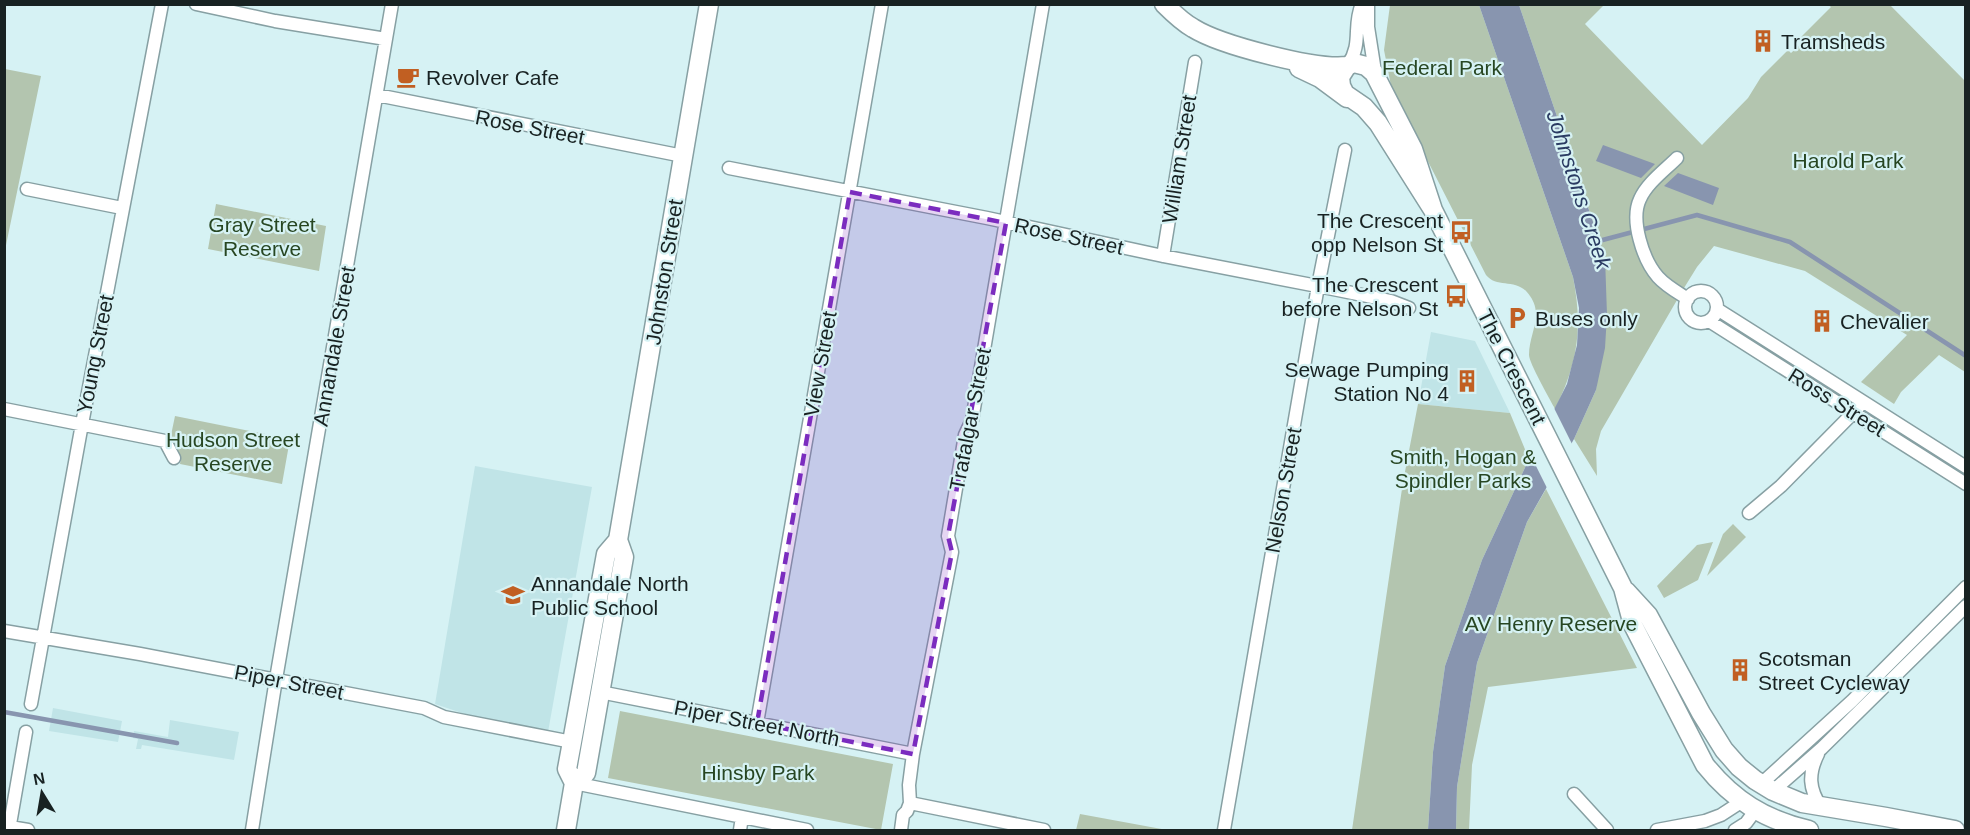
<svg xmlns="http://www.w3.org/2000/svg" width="1970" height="835" font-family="Helvetica,sans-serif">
  <rect width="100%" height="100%" fill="#d6f2f4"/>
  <path fill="#c0e4e7" d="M1431,332L1475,341L1510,413L1418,404Z
    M475,466L592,487L548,732L480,719L435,704Z
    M53,708L122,721L118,742L49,731Z
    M170,720L239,732L234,760L142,745L141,749H136L138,739L133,738L134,731L168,737Z"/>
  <path fill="#b3c5af" d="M1390,5H1479L1573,277C1583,328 1578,363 1555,409C1550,399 1529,363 1529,355C1529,333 1544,316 1530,296C1518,277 1497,289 1486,275L1392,91L1384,50Z
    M1519,5H1604L1585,24L1702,145L1748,98L1761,77L1788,50L1791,53L1802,43L1798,40L1831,7L1828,5H1890L1965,81V372L1939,355L1901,392L1894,404L1861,382L1907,335L1805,271L1714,246L1697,267L1684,288L1601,431L1596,449L1597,476L1574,439L1596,390L1605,257Z
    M5,69L41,76L5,250L4,69Z
    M216,204L326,226L319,271L208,249Z
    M1418,404L1510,413L1529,459L1482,560L1445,666L1433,752L1428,830H1352L1403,482Z
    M175,416L290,439L282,484L180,464L181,457L170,440Z
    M1546,489L1637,668L1488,687L1472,765L1469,830H1456L1457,787L1477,663L1527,522Z
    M1733,524L1746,537L1707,576L1723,534Z
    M1713,542L1698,580L1664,598L1657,586L1697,545Z
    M620,711L893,764L881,830L608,778Z
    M1080,814L1167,830H1076Z"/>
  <path fill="#8895af" d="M1479,5H1519L1605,257L1607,315L1605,348L1596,390L1574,439L1527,522L1477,663L1457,787L1456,830H1428L1433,752L1445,666L1482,560L1529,459L1567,384L1577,345L1579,308L1573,277Z
    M1603,145L1655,164L1641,178L1596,161Z
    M1678,173L1719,188L1713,205L1664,186Z"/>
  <path fill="#d6f2f4" d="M1553,406L1573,446L1548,490L1529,452Z"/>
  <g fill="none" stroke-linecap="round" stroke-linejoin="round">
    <path stroke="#8895af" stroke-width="4.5" d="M1595,242L1697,215L1790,242L1966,356
      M4,712L177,743"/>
    <g stroke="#87a0a3" stroke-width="15">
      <path id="minor" d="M196,4L275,21L386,39
        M1368,4V27L1376,78
        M1348,65C1363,42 1352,27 1362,4
        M377,95L683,156
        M1677,158C1665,170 1647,183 1640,199C1630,220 1643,260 1658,277C1666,286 1677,292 1688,299
        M729,168L987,218L1163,256L1338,290L1391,301L1409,308
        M27,189L122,208
        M1163,256L1195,62
        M1685 307a16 16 0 1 1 32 0a16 16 0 1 1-32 0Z
        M1717,309L1966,467
        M1709,321L1966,484
        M4,409L165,441L174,458
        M1749,513L1781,486L1858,408
        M4,631L140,654L424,708L444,717L572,742
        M600,692L913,754
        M31,704L82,424L162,4
        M757,723L882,4
        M1818,754C1808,774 1809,789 1821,807
        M574,783L807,830
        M1761,784L1852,701L1966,587
        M1773,791L1822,748L1966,606
        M1574,794L1607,830
        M910,803L1044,830
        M4,826L28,830
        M9,830L26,732
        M252,830L276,679L392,4
        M740,830L742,817
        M901,830L903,815L907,811L910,803L909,785L913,754L952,552L948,536L965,435L972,420L1043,4
        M1224,830L1318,286L1345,150
        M1657,830L1705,821L1721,815L1741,802
        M1735,830L1746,823L1755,811"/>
    </g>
    <g stroke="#87a0a3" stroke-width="21">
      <path id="primary" d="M1164,4C1173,13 1182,22 1193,28C1220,45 1316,70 1347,66
        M1299,68L1320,78L1347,98
        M1433,210L1413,149L1374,73L1366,66L1354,63L1347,66L1340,77L1341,86L1345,94L1364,107L1378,123L1433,210L1623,588L1633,625L1705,765C1733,800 1765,820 1809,830
        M1626,591L1648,615L1701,713L1724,750L1739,767L1755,780L1773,791L1802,803L1886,817L1955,830
        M574,783L586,773L624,557L618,540L709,4
        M566,830L574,783L567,769L572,742L606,554L618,540"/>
    </g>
    <use href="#minor" stroke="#fff" stroke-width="12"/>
    <use href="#primary" stroke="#fff" stroke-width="18"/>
  </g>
  <path fill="#7b2cbf" fill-opacity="0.2" stroke="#7b2cbf" stroke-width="4.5" stroke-dasharray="12 8" stroke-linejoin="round" d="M850,192L1006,223L948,536L952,552L913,754L757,723Z"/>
  <defs>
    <g id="building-bare" transform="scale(1.8)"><path d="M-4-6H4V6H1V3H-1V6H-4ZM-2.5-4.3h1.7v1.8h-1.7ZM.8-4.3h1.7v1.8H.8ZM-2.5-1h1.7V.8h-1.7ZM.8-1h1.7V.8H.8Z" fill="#c15f22" stroke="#d6f2f4" stroke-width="2.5" paint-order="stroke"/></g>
    <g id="cafe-bare" transform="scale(1.8)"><path d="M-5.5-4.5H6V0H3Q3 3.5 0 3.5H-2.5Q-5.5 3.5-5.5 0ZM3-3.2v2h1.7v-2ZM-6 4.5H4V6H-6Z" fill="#c15f22" stroke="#d6f2f4" stroke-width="2.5" paint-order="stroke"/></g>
    <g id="bus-bare" transform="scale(1.8)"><path d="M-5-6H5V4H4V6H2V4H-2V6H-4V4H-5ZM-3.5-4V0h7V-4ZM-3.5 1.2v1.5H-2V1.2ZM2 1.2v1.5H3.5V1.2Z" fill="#c15f22" stroke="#d6f2f4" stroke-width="2.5" paint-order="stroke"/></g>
    <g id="parking-bare" transform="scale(1.8)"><path d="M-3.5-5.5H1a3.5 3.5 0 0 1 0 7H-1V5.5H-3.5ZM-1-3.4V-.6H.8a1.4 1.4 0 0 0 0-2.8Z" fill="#c15f22" stroke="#d6f2f4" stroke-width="2.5" paint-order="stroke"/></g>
    <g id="school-bare" transform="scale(1.8)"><path d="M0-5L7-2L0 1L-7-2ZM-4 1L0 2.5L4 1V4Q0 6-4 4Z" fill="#c15f22" stroke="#d6f2f4" stroke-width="2.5" paint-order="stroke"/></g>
  </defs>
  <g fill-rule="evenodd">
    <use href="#building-bare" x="1763" y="41"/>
    <use href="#cafe-bare" x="408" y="77"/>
    <use href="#bus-bare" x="1461" y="232"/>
    <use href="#bus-bare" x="1456" y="296"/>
    <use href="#parking-bare" x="1517" y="318"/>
    <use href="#building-bare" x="1822" y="321"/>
    <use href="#building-bare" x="1467" y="381"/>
    <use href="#school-bare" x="513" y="595"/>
    <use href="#building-bare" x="1740" y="670"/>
  </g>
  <g text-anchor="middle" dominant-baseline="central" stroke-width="4.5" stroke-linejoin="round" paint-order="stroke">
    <g font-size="21" fill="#182222" stroke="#d6f2f4" text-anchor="start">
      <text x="1781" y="41">Tramsheds</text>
      <text x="426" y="77">Revolver Cafe</text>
      <text x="1443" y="220" text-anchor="end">The Crescent<tspan x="1443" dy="24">opp Nelson St</tspan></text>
      <text x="1438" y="284" text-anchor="end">The Crescent<tspan x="1438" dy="24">before Nelson St</tspan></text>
      <text x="1535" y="318">Buses only</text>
      <text x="1840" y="321">Chevalier</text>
      <text x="1449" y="369" text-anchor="end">Sewage Pumping<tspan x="1449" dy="24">Station No 4</tspan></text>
      <text x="531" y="583">Annandale North<tspan x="531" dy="24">Public School</tspan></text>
      <text x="1758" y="658">Scotsman<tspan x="1758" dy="24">Street Cycleway</tspan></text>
    </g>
    <g font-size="21" fill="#274622" stroke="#d6f2f4">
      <text x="1442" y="67">Federal Park</text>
      <text x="1848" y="160">Harold Park</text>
      <text x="262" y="224">Gray Street<tspan x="262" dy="24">Reserve</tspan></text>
      <text x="233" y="439">Hudson Street<tspan x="233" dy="24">Reserve</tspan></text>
      <text x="1463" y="456">Smith, Hogan &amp;<tspan x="1463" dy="24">Spindler Parks</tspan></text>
      <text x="1551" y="623">AV Henry Reserve</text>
      <text x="758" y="772">Hinsby Park</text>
    </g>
    <g font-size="21" fill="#182222" stroke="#d6f2f4">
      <text transform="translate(530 127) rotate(11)">Rose Street</text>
      <text transform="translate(1179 159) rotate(-81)">William Street</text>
      <text transform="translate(1069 236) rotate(12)">Rose Street</text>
      <text transform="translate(664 272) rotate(-81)">Johnston Street</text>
      <text transform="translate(334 346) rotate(-80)">Annandale Street</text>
      <text transform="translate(95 354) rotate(-79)">Young Street</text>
      <text transform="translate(820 364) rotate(-80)">View Street</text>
      <text transform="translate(1512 367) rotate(63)">The Crescent</text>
      <text transform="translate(1837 402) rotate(32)">Ross Street</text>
      <text transform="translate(970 419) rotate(-79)">Trafalgar Street</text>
      <text transform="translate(1283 490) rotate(-80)">Nelson Street</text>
      <text transform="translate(289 682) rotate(11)">Piper Street</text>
      <text transform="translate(757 723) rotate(11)">Piper Street North</text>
    </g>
    <g font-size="22" font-style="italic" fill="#2a3b62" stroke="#d6f2f4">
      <text transform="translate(1579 190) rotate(72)">Johnstons Creek</text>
    </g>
  </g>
  <rect width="1970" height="835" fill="none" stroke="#182222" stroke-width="12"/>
  <g transform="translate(42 793) rotate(349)" stroke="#d6f2f4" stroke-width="4.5" paint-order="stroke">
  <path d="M0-4.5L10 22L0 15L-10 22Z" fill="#182222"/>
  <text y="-9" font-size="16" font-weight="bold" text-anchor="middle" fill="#182222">N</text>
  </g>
</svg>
